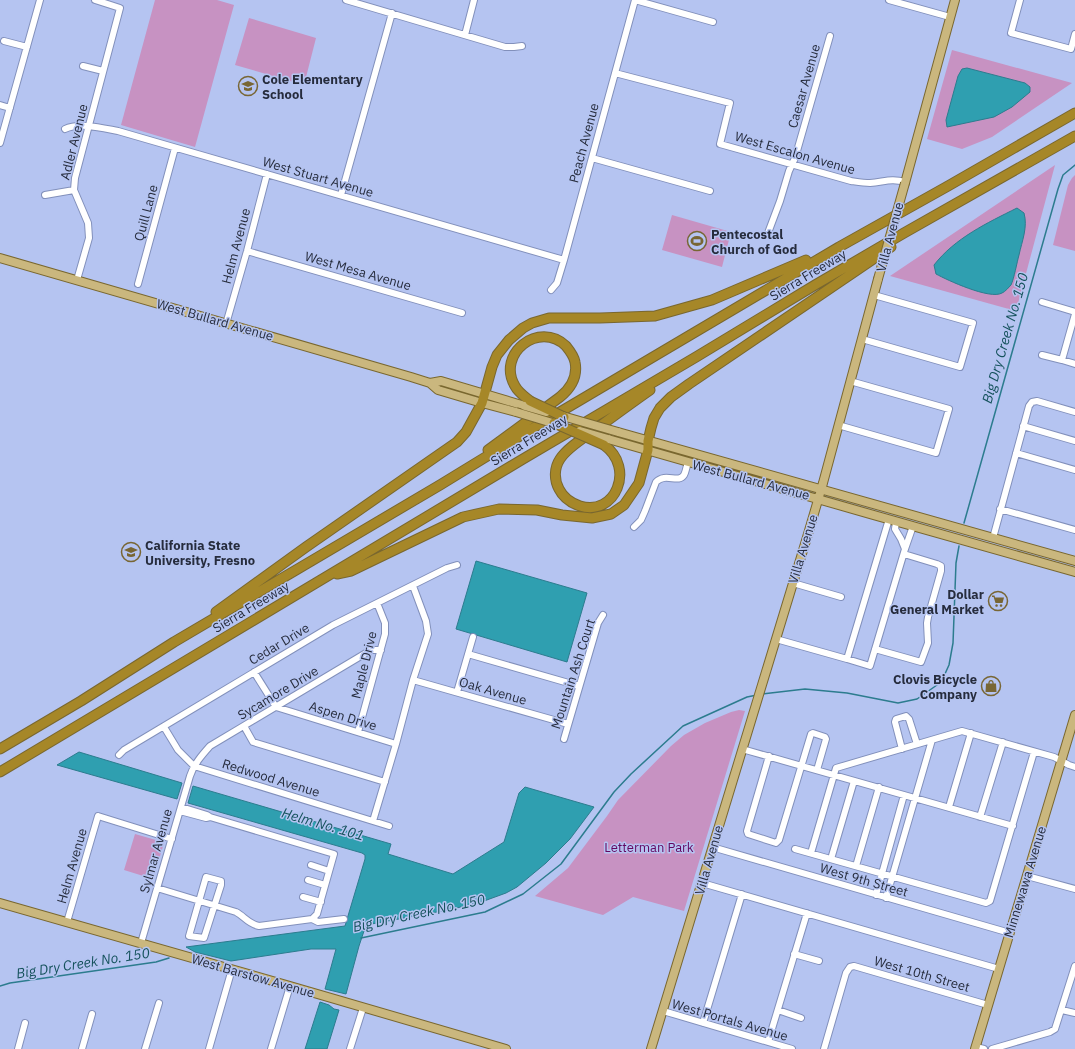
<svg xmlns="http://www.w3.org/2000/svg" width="1075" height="1049" font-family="'IBM Plex Sans',sans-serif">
  <rect width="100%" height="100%" fill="#b5c4f1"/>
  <path fill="#c792c2" d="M155,0H217L234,5L195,147L121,125Z
    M249,18L316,38L304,85L235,65Z
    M952,50L1072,83L992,137L962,149L927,139Z
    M1055,165L1016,311L890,276Z
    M1075,175V251L1053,245L1068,185L1072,178Z
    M672,215L731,232L722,267L662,250Z
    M739,710L745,711L684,911L633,897L603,915L535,896L568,868L607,816L618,800L671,746L684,735L705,723L731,712Z
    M135,834L163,842L164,843L153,879L124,870Z"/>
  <path fill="#2f9fb0" stroke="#2c7c8e" d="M967,68L1025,83L1030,87V92L1012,107L994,117L947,127L946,120L958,76L962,69Z
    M1017,208L1024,213C1028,227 1022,241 1019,255C1017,262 1014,279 1011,285C1009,287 1005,292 1002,293C990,300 947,280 936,274L934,265C955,238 987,223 1017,208Z
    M476,561L587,593L567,662L456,629Z
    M79,752L182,783L177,799L57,765Z
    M193,786L391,844L388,854L453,874L504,842L519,793L525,787L594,807L570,839L546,863L517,887L506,893L484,901L453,909L366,925L359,946L346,994L325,989L336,949H311L231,961L195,952L186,947L345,926L365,859V855L362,853L188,803Z
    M320,1002L329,1005L334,1009L339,1010L327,1049H305Z"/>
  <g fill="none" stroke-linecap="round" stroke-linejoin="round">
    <path stroke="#2c7c8e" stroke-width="1.5" d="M964,523L1058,189L1063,175L1075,165
      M762,694L805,689L847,693L898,703L917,699L937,685L944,676L949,665L953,643L956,563L959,546
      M361,938L485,912L523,894L561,864L614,792L631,774L683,726L747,697L757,695
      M0,986L10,983L156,962L169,958"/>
    <g stroke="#8290bb" stroke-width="8">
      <path id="minor" d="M346,0L505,47H514L522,46
        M635,0L713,22
        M889,0L950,17
        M1020,0L1011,33L1071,49L1075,34
        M465,35L474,0
        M4,41L27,47
        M83,66L103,71
        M615,73L730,103L720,144L851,181C858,182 864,183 870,183C884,182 891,178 905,182
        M0,105L10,108
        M65,129C79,122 102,128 118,131L564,260
        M0,143L40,0
        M592,158L710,191
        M45,195L74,190
        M341,195L392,13
        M768,233L780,201L789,171L795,158L830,36
        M247,251L462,313
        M77,280L89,238L88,223L74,190L75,178L120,8L95,0
        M138,284L175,148
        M551,290L557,283L564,260L635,0
        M1042,302L1075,312
        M1075,314L1062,360L1075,364
        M226,324L247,251L267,174
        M862,339L960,367L973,323L874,295
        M1042,355L1062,360
        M838,425L936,453L949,409L850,381
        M1023,426L1075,441
        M1016,453L1075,470
        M1000,509L1075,530
        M896,522L895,529L901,539L905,549L913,526
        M634,527L641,520L645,511L656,482C666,472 678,484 684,475C686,472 686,467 688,463
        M993,538L1029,406L1032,402L1037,401L1075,412
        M793,583L841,597
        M776,639L847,659L889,519
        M875,649L921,662L928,643L927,623L928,617L941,571V566L937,564L904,554
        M468,654L579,686
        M847,659L870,666L905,549
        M254,672L276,707L396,744
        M413,680L568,724
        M457,692L473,637
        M244,726L253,742L385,782
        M164,727L178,750L194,766L389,826
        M358,732L385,634V623L377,603
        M564,739L598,623L603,615
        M742,749L1013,826
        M902,749L895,722L896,719L906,716L909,719L917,744
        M119,755L124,750L333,625L447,568L457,565
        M769,756L747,831L748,834L776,843L779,840L811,734L813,733L825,737L826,739L817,770
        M949,807L971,733
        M180,811L206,818L210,817L207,815L181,807
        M210,817L334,854L317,914L312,919
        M980,817L1003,742
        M373,821L396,744L413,680L428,634L426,621L413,586
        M712,847L1010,933
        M795,849L986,903L990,901L1034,752
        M811,853L836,768L962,731L1054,757L1069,765L1075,767
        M831,859L854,781
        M311,865L329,871
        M856,866L879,787
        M1027,876L1075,889
        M206,877L221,881V885L204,938L189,936Z
        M308,880L325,885
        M702,883L999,969
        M157,888L236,912C244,916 248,924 259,926L312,919L318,922L344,919
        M876,895L904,795
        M303,897L321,902
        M886,898L932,740
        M67,922L98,816L172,839
        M141,943L190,776C194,764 202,755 210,746L371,650H381
        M794,954L819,961
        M778,1010L801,1018
        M1062,1010L1075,1013
        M663,1011L792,1049
        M703,1023L742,894
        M768,1042L807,913
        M976,1047L984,1049
        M18,1049L25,1023
        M82,1049L92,1014
        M145,1049L159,1003
        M209,1049L232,969
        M271,1049L290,986
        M350,1049L363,1008
        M824,1049L846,973L850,967L854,966L988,1005
        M992,1049L1050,1032L1055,1029L1075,966"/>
    </g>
    <g stroke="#79672f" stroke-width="10">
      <path id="major" d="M905,183L955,0
        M0,258L411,377L430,383L438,390L482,403L516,412
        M430,383L441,381L525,406
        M618,432L1075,561
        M608,439C764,484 919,528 1075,572
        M0,903L290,986L506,1049
        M651,1049L808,534L823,483L878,279
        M975,1049L1075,715"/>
    </g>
    <g stroke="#79672f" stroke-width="11">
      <path id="highway" d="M604,445C636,468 615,517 580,506C571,503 563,497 559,489C554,480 554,468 560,459C567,448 582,439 592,432C611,418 630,404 650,390
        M488,450L560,397C571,388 578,377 575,362C574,356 570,351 566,346C539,320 496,354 515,386C518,392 524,396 530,401
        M337,574L351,571L463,517L499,509L537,510L562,515L592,518L611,514L624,505L639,483L648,450V441L651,428L654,418L660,408L671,397L689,384L891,247
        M216,612L306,547L457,442L466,432L482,403L492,367L497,355L509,340L523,328L532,323L549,318H600L655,316L712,300L806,260
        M0,749L81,701L174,642L440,485L533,428L839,247L948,186L1075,113
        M0,772L523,459L696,357L815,285L904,233L1075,136"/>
    </g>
    <use href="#minor" stroke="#fff" stroke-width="6"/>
    <use href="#major" stroke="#cab77e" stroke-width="8"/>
    <use href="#highway" stroke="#a68728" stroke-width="9"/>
    <g stroke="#79672f" stroke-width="10" stroke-linecap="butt">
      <path id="major-bridge" d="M878,279L905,183
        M525,406L546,412
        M516,412L559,425
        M559,415L618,432
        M580,431L608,439"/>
    </g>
    <g stroke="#79672f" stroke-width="11" stroke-linecap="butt">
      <path id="highway-bridge" d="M530,401L564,417
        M554,423L604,445"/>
    </g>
    <use href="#major-bridge" stroke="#cab77e" stroke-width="8"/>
    <use href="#highway-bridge" stroke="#a68728" stroke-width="9"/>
  </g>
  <defs>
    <g id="school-ring" transform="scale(1)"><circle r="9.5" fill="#b5c4f1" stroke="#786634" stroke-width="1.5"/><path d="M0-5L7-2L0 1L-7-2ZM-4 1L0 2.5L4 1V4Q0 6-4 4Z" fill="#786634"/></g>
    <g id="stadium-ring" transform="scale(1)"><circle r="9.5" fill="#b5c4f1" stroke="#786634" stroke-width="1.5"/><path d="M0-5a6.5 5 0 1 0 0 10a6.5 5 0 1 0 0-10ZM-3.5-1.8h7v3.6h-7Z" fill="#786634"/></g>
    <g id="university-ring" transform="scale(1)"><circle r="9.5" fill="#b5c4f1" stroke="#786634" stroke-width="1.5"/><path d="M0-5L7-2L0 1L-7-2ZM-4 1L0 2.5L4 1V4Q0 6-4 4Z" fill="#786634"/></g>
    <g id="supermarket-ring" transform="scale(1)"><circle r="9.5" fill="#b5c4f1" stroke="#786634" stroke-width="1.5"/><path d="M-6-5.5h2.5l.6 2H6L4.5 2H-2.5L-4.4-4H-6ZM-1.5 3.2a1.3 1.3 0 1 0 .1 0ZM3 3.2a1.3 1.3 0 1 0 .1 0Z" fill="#786634"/></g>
    <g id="shop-ring" transform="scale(1)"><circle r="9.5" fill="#b5c4f1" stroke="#786634" stroke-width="1.5"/><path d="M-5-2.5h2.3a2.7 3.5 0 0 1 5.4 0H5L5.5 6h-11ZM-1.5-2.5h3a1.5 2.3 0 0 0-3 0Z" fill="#786634"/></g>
  </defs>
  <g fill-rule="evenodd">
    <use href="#school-ring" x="248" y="86"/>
    <use href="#stadium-ring" x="697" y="241"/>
    <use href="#university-ring" x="131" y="552"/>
    <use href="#supermarket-ring" x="998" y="601"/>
    <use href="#shop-ring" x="991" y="686"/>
  </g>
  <g text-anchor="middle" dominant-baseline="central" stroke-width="3" stroke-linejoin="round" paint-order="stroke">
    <g font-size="13" font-weight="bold" fill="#262c3d" stroke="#b5c4f1" text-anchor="start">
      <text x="262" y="79">Cole Elementary<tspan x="262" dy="15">School</tspan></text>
      <text x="711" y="234">Pentecostal<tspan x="711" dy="15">Church of God</tspan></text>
      <text x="145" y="545">California State<tspan x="145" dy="15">University, Fresno</tspan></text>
      <text x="984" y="594" text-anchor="end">Dollar<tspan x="984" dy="15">General Market</tspan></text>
      <text x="977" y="679" text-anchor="end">Clovis Bicycle<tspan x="977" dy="15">Company</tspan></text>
    </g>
    <g font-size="13" fill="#262c3d" stroke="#b5c4f1">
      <text transform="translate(804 86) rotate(-74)">Caesar Avenue</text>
      <text transform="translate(74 142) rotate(-76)">Adler Avenue</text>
      <text transform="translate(584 143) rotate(-75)">Peach Avenue</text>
      <text transform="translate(795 153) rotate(16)">West Escalon Avenue</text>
      <text transform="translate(318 177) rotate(16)">West Stuart Avenue</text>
      <text transform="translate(146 213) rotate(-75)">Quill Lane</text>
      <text transform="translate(890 237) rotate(-75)">Villa Avenue</text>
      <text transform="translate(236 246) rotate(-75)">Helm Avenue</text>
      <text transform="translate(358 271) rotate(16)">West Mesa Avenue</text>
      <text transform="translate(808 275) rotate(-31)">Sierra Freeway</text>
      <text transform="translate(215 320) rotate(16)">West Bullard Avenue</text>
      <text transform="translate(529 440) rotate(-31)">Sierra Freeway</text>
      <text transform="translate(751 480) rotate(15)">West Bullard Avenue</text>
      <text transform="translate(803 549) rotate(-73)">Villa Avenue</text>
      <text transform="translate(251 607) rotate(-31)">Sierra Freeway</text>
      <text transform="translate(279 644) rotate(-31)">Cedar Drive</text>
      <text transform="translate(364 665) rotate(-76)">Maple Drive</text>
      <text transform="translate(573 674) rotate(-72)">Mountain Ash Court</text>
      <text transform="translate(493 691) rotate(16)">Oak Avenue</text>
      <text transform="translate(278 693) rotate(-31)">Sycamore Drive</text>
      <text transform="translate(343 716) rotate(17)">Aspen Drive</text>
      <text transform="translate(271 778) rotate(17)">Redwood Avenue</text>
      <text transform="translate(156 851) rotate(-74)">Sylmar Avenue</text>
      <text transform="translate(709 860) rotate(-74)">Villa Avenue</text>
      <text transform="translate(72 866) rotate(-74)">Helm Avenue</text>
      <text transform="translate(864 880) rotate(16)">West 9th Street</text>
      <text transform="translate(1025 882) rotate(-73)">Minnewawa Avenue</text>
      <text transform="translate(922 974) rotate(16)">West 10th Street</text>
      <text transform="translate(253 976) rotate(16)">West Barstow Avenue</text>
      <text transform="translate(730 1020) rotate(16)">West Portals Avenue</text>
    </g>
    <g font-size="13" fill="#630660" stroke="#b5c4f1">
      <text x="649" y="847">Letterman Park</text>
    </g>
    <g font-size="14" font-style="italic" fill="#15525c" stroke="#b5c4f1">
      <text transform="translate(1005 338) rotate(-74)">Big Dry Creek No. 150</text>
      <text transform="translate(323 824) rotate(16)">Helm No. 101</text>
      <text transform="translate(419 913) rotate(-12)">Big Dry Creek No. 150</text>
      <text transform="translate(83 963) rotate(-9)">Big Dry Creek No. 150</text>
    </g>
  </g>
</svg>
